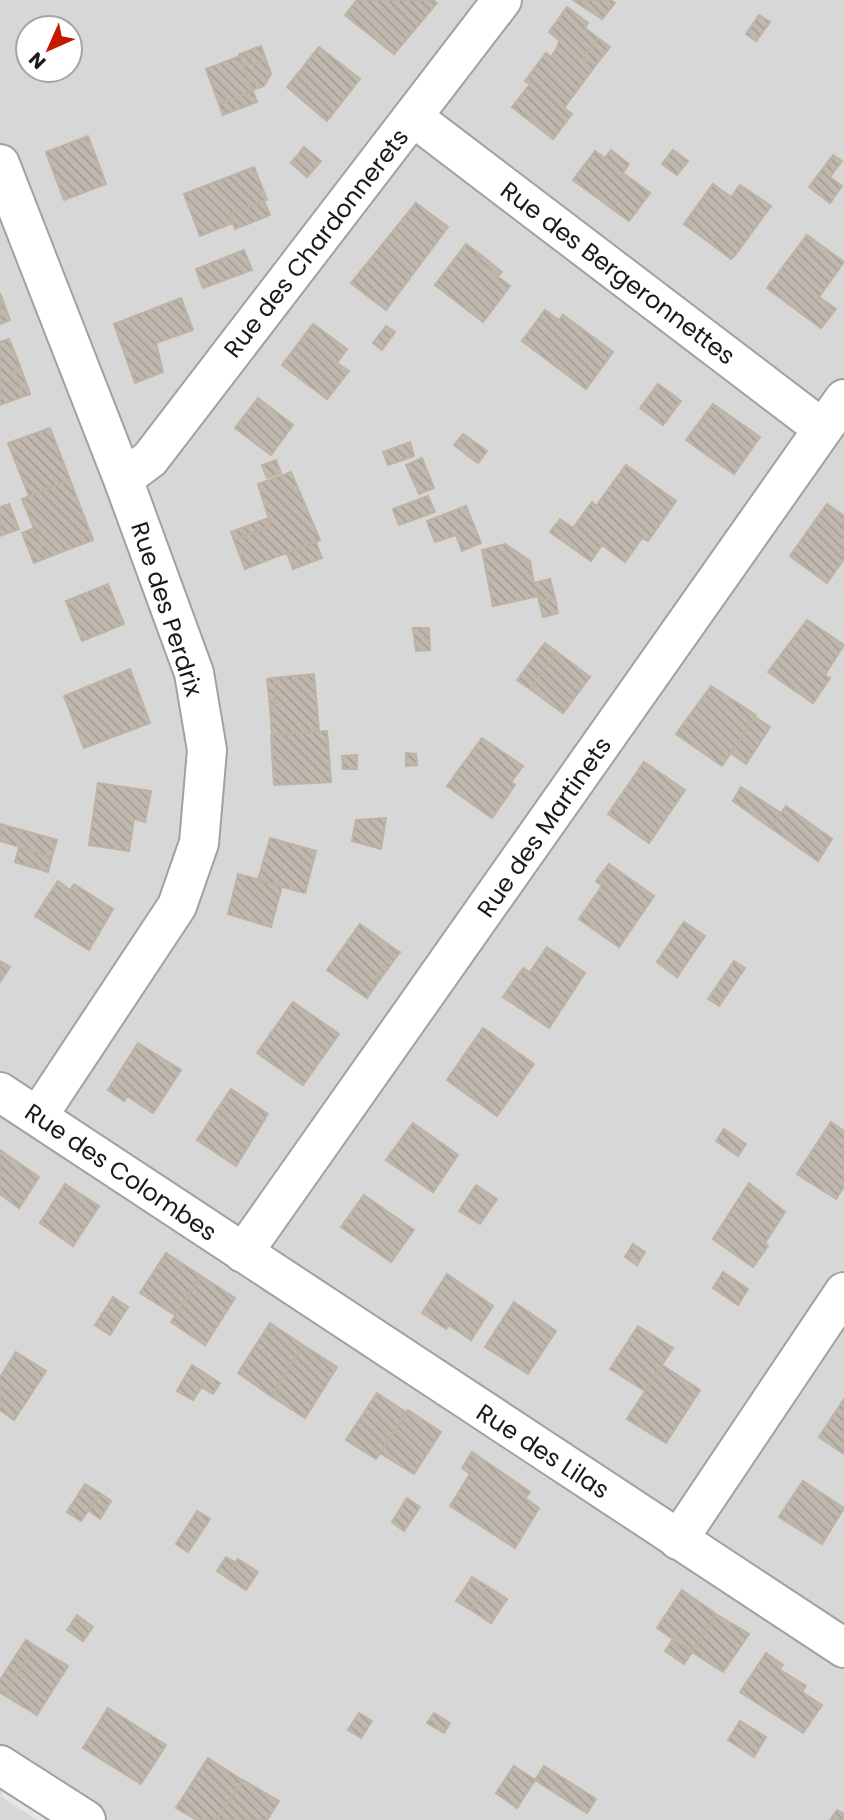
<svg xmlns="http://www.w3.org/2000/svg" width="844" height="1820" font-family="Poppins,sans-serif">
  <defs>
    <pattern id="building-back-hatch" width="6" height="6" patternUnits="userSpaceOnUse" patternTransform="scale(1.75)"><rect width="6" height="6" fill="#c0b8af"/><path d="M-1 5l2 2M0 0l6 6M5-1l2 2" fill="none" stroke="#a49e96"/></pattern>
  </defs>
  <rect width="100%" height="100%" fill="#eceadf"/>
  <path fill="#d8d7d7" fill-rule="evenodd" d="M0,0H844V1820H0ZM28,28H70V70H28Z"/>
  <path fill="#e6e6e6" d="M6,1787L57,1820H37L0,1796Z"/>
  <path fill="url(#building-back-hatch)" stroke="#beb2a2" stroke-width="2" d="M357,0H433L437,3L394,54L345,15Z
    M573,0H611L615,3L602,19Z
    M567,7L588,23L585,28L598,38L583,58L595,66L564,108L572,114L553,139L512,107L530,84L525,81L546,53L551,57L557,48L559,40L549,32Z
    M759,15L770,22L756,41L746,34Z
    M598,38L610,47L595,66L583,58Z
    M261,46L266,60L254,65L248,51Z
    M319,47L360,79L327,121L287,87Z
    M248,51L254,65L266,60L271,74L264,86L252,90L239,54Z
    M240,56L253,91L219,104L206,69Z
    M253,91L257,102L223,115L219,104Z
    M88,136L106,184L64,200L46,152Z
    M304,147L321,161L307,177L291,163Z
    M611,150L629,164L623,173L650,193L629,221L573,180L595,151L605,158Z
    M673,150L688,161L677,175L662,164Z
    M833,155L842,161L830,177L842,186L830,203L809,187Z
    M254,167L267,200L229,214L233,223L200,236L184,194Z
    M713,184L731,197L740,185L771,206L736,254L714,237L710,243L684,224Z
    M264,201L270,215L235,229L229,214Z
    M416,203L448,227L386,310L351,283Z
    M807,235L844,262L819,297L836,309L821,328L767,288Z
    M714,237L736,254L731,259L710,243Z
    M466,244L481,255L476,260L510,286L483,322L435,285Z
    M244,250L252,270L203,288L196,269Z
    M481,255L502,272L498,276L476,260Z
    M0,293L10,320L0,324Z
    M181,298L193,330L156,343L163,372L135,383L114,324Z
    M545,310L559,320L563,315L613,352L586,389L522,341Z
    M313,324L347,349L337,363L349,371L327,399L282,365Z
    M386,326L395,332L382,350L373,343Z
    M9,339L20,366L14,369L24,396L0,405V342Z
    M20,366L30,394L24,396L14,369Z
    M658,384L681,401L663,425L640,408Z
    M258,398L293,425L271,455L235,428Z
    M713,404L760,437L734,474L686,440Z
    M50,428L70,480L29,496L8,443Z
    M463,434L487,451L478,463L454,445Z
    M410,442L414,456L388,465L383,452Z
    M422,458L434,488L419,494L406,465Z
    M276,460L281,473L267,478L262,465Z
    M626,465L676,501L648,541L642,538L625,562L602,545L591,561L550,532L560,519L573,528L592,502L596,506Z
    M291,472L320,540L245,569L234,540L271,526L258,484Z
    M70,480L93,540L46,558L22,499Z
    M428,496L435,512L399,525L393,509Z
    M9,504L19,529L0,536V507Z
    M827,504L844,516V559L827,583L790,556Z
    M466,506L481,543L462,551L456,535L435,542L427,521Z
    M268,518L271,526L234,540L231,532Z
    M34,528L46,558L34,563L22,533Z
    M316,542L322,558L293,569L287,553Z
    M505,544L530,561L534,583L550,579L555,598L539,601L538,596L493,606L482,550Z
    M108,584L124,624L82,641L66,601Z
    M555,598L558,613L543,617L539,601Z
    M807,620L844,645L825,675L830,678L813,703L768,672Z
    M413,628H429L430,650L416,651Z
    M545,643L557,652L530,689L517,680Z
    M557,652L590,677L563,713L530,689Z
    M130,669L150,723L84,748L64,696Z
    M314,674L319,731L272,735L270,707H275L274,678Z
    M274,678L275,707H270L267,679Z
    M711,686L756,715L722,766L676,734Z
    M755,717L770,727L746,764L731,753Z
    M327,731L331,782L274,785L271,735Z
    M482,738L523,766L511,782L515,785L492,818L447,786Z
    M406,753L416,754L417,765L406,766Z
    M357,755V769H343L342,756Z
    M644,762L685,790L649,843L608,814Z
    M98,783L151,791L145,822L134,819L129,851L89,845Z
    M741,787L781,813L771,828L733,801Z
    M786,806L832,839L818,861L771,828Z
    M386,818L381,849L352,841L356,820Z
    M0,824L57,840L52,857L0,841Z
    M270,838L316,851L305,893L258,880Z
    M19,847L52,857L48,872L15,862Z
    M609,864L654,896L619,947L579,919L602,886L596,881Z
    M238,874L282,886L271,927L228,914Z
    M58,881L70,890L74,884L113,909L89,950L35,916Z
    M684,922L705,936L677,977L657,962Z
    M360,924L396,950L375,979L378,982L367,998L327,970Z
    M547,947L585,973L549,1028L503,997L523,968L530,972Z
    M396,950L400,952L378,982L375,979Z
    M0,961L10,967L0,982Z
    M734,961L745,968L719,1006L708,999Z
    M293,1002L339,1034L303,1085L257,1053Z
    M483,1028L534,1064L497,1116L447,1080Z
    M138,1043L181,1070L153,1113L127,1096L124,1101L108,1090Z
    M231,1089L268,1114L236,1166L197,1140Z
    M831,1122L844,1131V1187L836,1199L797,1174Z
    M413,1123L458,1155L433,1192L386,1160Z
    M724,1129L746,1144L738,1156L716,1141Z
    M0,1150L39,1177L19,1208L0,1194Z
    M749,1183L785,1212L765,1243L768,1246L753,1267L713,1239Z
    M65,1184L99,1206L73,1246L40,1223Z
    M476,1185L497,1199L480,1224L459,1211Z
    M364,1195L414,1230L391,1262L341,1227Z
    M633,1244L645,1252L637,1265L625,1257Z
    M166,1253L201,1276L175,1315L140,1293Z
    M723,1272L748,1289L738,1305L713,1288Z
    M447,1274L493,1306L471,1340L449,1325L446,1329L422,1313Z
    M201,1276L235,1298L205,1345L171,1322Z
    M113,1297L128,1307L110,1335L95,1325Z
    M514,1302L556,1331L528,1374L485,1347Z
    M270,1323L303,1345L271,1396L238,1373Z
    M638,1326L673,1348L645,1391L610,1369Z
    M303,1345L337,1367L305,1418L271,1396Z
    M16,1352L46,1371L14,1420L0,1410V1377Z
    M192,1365L209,1376L193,1400L177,1391Z
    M662,1365L700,1390L666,1443L627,1419Z
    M209,1376L220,1383L213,1394L201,1387Z
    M377,1393L407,1413L376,1459L346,1440Z
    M844,1399V1454L819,1437Z
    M408,1410L441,1432L414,1474L380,1453Z
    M472,1452L530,1492L525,1498L539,1508L515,1548L450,1506L470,1474L462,1468Z
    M803,1481L844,1508L822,1544L779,1517Z
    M85,1484L100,1493L81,1521L67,1512Z
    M100,1493L111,1501L100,1519L88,1510Z
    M407,1498L420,1507L404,1531L392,1522Z
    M197,1511L210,1519L188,1552L176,1544Z
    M226,1557L235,1562L226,1577L217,1571Z
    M238,1559L258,1572L246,1590L226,1577Z
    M472,1577L487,1586L471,1610L456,1601Z
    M487,1586L507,1599L491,1623L471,1610Z
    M682,1590L716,1614L692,1652L657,1628Z
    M716,1614L749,1634L723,1672L692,1652Z
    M77,1615L93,1627L83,1641L67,1630Z
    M673,1639L692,1652L684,1664L665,1651Z
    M26,1640L35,1646L4,1695L0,1692V1680Z
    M35,1646L68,1666L37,1715L4,1695Z
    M766,1653L783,1665L779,1669L806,1686L802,1692L822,1705L803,1733L740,1692Z
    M108,1708L166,1745L141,1784L83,1748Z
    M359,1713L372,1721L361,1738L348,1730Z
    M434,1713L450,1723L444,1733L427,1723Z
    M740,1721L766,1737L754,1757L728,1740Z
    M208,1758L242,1780L216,1820H197L176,1808Z
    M514,1766L535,1780L517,1808L496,1793Z
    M544,1766L596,1799L587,1813L535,1780Z
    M243,1780L279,1801L267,1820H216Z
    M837,1810L844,1814V1820H830Z"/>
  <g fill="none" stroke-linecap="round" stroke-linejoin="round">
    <g stroke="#a1a1a1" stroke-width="42">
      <path id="street" d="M413,117L823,429
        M0,164L123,479L194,673L207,750L199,843L177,906L38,1116
        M123,479L150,459L502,0
        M0,1092L844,1648
        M243,1253L844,399
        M678,1540L844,1292
        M0,1765L86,1820"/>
    </g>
    <use href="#street" stroke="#fff" stroke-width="38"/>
  </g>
  <g text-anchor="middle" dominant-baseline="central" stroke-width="6" stroke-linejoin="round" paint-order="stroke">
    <g font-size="24" fill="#1a1a1a" stroke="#fff">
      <text transform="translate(316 243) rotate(-52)">Rue des Chardonnerets</text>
      <text transform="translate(618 273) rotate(37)">Rue des Bergeronnettes</text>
      <text transform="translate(167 609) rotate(72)">Rue des Perdrix</text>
      <text transform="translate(544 827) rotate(-55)">Rue des Martinets</text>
      <text transform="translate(121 1172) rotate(34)">Rue des Colombes</text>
      <text transform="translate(543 1451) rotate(33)">Rue des Lilas</text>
    </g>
  </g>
  <g transform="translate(49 49) rotate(225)"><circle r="33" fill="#ffffff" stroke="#a3a3a3" stroke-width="2"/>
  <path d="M0-5L12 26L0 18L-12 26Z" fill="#c41800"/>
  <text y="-10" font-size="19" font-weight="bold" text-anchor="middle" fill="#1a1a1a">N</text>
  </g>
</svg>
